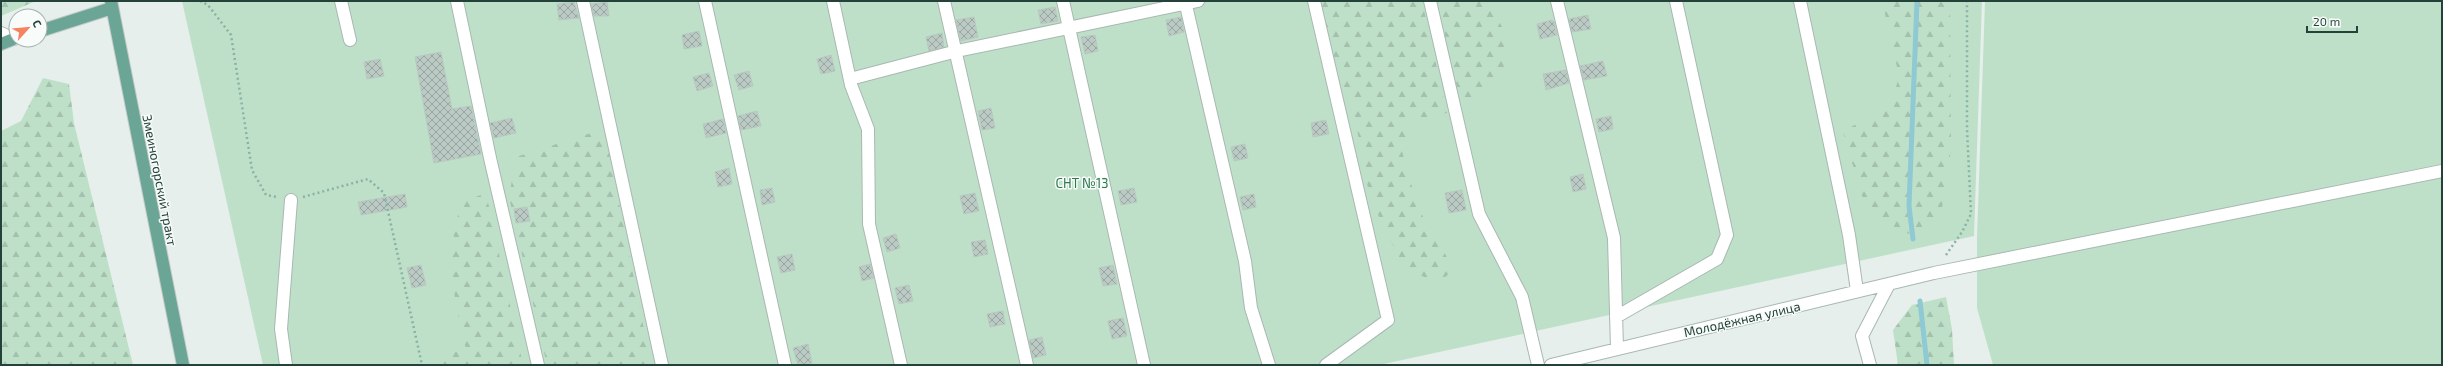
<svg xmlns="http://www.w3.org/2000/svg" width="2443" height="366" font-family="'Exo 2',sans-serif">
  <defs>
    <pattern id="forest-firs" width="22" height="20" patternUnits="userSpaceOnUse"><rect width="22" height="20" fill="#bfe0c8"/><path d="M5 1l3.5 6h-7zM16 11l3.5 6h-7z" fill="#a4c1ad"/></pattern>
    <pattern id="building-cross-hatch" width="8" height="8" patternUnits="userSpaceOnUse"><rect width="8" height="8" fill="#bbcac4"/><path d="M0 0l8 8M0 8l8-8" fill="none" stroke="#98a6a0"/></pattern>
  </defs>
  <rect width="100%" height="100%" fill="#e6efeb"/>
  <path fill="#bfe0c8" d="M182,1H1982L1974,236L1379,365H263Z
    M1985,1H2442V365H1993L1977,308V238Z"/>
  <path fill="url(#forest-firs)" d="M1,1H36L1,16Z
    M1319,1H1422L1447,113L1411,122L1402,151L1409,178L1423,217L1454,269L1439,283L1405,269L1370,199L1354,114L1331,52Z
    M1437,1H1489L1506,35L1503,77L1494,89L1470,99L1459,96Z
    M1882,1H1950L1951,150L1940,221L1918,237L1887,226L1862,196L1843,132L1892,102L1899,76Z
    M43,78L69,84L74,123L133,365H1V131L21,121Z
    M597,131L607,142L651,365H547L509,197L516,157Z
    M486,193L523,365H439L438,356L466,349C453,296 444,255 462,202Z
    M1946,297L1952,329L1954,365H1898L1893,330L1912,305Z"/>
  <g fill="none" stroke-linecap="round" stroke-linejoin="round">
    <path stroke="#8ec9d4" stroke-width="5" d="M1913,239L1909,206L1917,1
      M1920,301L1927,365"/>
  </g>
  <path fill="url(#building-cross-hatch)" stroke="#b8c9c2" d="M574,2L579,18L559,20L557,4Z
    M607,2L609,16H594L591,4Z
    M1055,7L1058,21L1041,24L1038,10Z
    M1588,15L1591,29L1572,32L1569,19Z
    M974,17L978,37L961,41L956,20Z
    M1181,17L1184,32L1169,36L1166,20Z
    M1552,20L1554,22L1557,35L1540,39L1537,24Z
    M699,31L702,46L684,49L682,35Z
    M942,33L944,47L929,51L926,37Z
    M1095,35L1098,51L1085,54L1081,37Z
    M441,52L452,109L471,106L481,154L434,163L415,57Z
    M831,55L835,71L821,74L817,59Z
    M380,59L384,76L367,79L364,62Z
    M1603,61L1607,76L1584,80L1580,66Z
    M1566,70L1569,83L1546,90L1543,74Z
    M749,71L753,86L739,90L734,75Z
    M709,73L713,86L697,91L693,77Z
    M991,108L995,128L982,130L978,111Z
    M757,111L761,126L741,130L738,116Z
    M1611,116L1613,129L1599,132L1596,119Z
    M512,118L516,133L494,138L490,123Z
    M723,119L726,133L706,138L703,124Z
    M1326,120L1329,134L1313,137L1311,123Z
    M1245,144L1248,158L1234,161L1231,147Z
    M729,168L732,184L718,187L715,172Z
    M1583,174L1586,189L1573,192L1570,177Z
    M772,188L775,202L762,205L760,190Z
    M1134,188L1137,202L1121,205L1118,191Z
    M1462,190L1466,210L1449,213L1445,193Z
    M975,193L979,211L964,214L960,196Z
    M405,194L407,207L361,215L358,202Z
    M1254,194L1256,207L1243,210L1240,197Z
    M527,207L530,221L516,223L514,209Z
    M896,234L900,248L887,252L883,238Z
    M985,240L988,254L974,257L971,242Z
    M792,254L795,270L781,273L777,257Z
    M870,264L874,278L862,281L859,267Z
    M421,265L426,285L412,288L407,268Z
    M1113,265L1117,284L1103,286L1099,268Z
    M909,285L913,301L899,304L895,288Z
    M1003,311L1005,324L990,327L987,314Z
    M1123,318L1127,336L1112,339L1108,321Z
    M1042,337L1046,355L1033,358L1029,340Z
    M808,344L812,363L798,365L793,348Z"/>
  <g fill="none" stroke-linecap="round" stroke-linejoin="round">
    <g stroke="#a8b8b2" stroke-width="14">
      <path id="minor" d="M341,1L350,40
        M457,1L490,158L538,365
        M583,1L662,365
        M705,1L785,365
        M833,1L851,85L868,129L869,224L901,365
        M944,1L1027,365
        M1063,1L1144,365
        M1185,1L1245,261L1251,308L1269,365
        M1314,1L1388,320L1326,365
        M1430,1L1479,214L1522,297L1538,365
        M1557,1L1614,238L1617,349
        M1800,1L1849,235L1857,291
        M1,33L14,39
        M850,79L957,51L1198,1
        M1616,317L1717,259L1727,235L1676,1
        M286,365L281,329L291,200
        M1551,365L1934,273L2442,171
        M1870,365L1862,336L1889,284"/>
    </g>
    <g stroke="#c2cac8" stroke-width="14">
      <path id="major" d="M111,1L183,365
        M40,31L112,8
        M1,44L16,38"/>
    </g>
    <path stroke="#86b3a5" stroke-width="2.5" stroke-dasharray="2 3" stroke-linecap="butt" d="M200,1L208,5L231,35L252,170L266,195L277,197
      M303,197L368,179L384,193L422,365
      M1946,255L1962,232L1971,214L1967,129V1"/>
    <use href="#minor" stroke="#fff" stroke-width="12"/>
    <use href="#major" stroke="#6aa596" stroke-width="12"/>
  </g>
  <g text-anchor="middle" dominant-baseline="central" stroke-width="3" stroke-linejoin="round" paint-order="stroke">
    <g font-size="13" fill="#24423a" stroke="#f7fbf9">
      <text transform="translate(160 180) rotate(79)">Змеиногорский тракт</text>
      <text transform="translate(1742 319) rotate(-13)">Молодёжная улица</text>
    </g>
    <g font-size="13" fill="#2d7a4b" stroke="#f7fbf9">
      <text x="1082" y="183">СНТ №13</text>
    </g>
  </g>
  <rect width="2443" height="366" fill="none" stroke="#24423a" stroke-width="4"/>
  <g transform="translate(28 28) rotate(63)"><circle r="19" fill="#f7fbf9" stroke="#a3b1ad"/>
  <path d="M0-3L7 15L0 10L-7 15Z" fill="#f4845f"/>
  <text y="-6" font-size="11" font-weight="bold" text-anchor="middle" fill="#24423a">С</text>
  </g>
  <path d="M2307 26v6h50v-6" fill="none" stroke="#24423a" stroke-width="2"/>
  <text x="2313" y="26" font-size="12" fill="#24423a" stroke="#f7fbf9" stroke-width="3" paint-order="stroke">20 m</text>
</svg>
